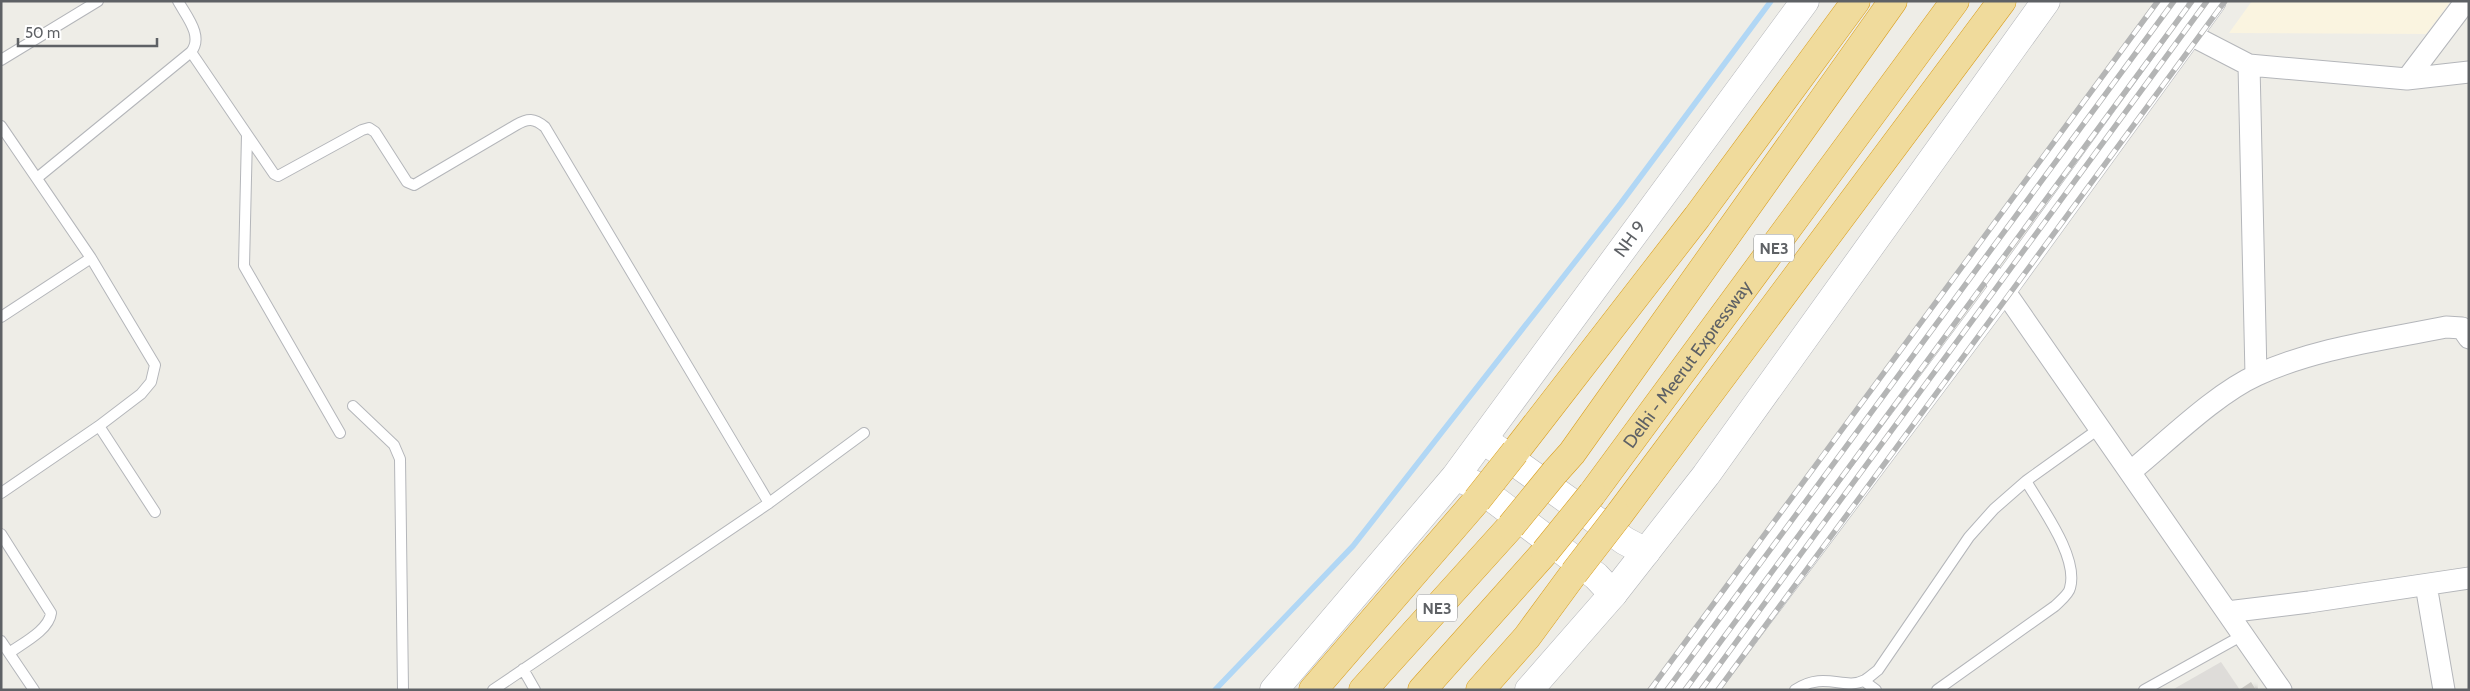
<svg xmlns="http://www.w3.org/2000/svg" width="2470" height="691" font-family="Cabin,sans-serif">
  <defs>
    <filter id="shadow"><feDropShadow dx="4.5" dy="4.5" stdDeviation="2.5" flood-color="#0004"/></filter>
  </defs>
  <rect width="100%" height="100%" fill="#eeede7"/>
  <path fill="#faf4e0" d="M2252,1H2451L2426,34L2229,33Z"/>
  <path fill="#dedcd9" d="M2221,662L2240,690H2172Z"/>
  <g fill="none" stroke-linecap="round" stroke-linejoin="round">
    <path stroke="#b1d7f5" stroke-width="5.5" d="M1215,690L1353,546L1621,203L1771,1"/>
  </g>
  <path fill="#cac8c3" filter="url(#shadow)" d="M2251,682L2256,690H2239Z"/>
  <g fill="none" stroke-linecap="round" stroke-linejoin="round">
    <g stroke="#b4b6ba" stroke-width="12">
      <path id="lane" d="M191,52L274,174L278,176L362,130L369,128L375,132L407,182L414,185L516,125C528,118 534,118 545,127L769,503
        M1,60L98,1
        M1,126L91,258L155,365L151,382L141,394L99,426L1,493
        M247,135L244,266L340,433
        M37,178L191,52C204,36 186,16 178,1
        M1,317L91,258
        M353,406L394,445L400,459L403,690
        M99,426L155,512
        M1,534L51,613C49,630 23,643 9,653
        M1,641L34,690
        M523,669L535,690
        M1864,681L1876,690
        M493,690L769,503L864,433
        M1795,690C1825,670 1844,691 1865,680C1870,677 1874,673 1878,670L1969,537L1994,509L2026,481L2100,428
        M1937,690L2055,606C2060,601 2069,594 2070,588C2079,557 2041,507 2026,481
        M2144,690L2243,635"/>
    </g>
    <g stroke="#b4b6ba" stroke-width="23">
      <path id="street" d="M2160,19L2249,65L2407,79L2469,72
        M2249,65L2256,375
        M2407,79L2466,1
        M1982,263L2003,289L2281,690
        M2130,472C2167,442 2215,394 2257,375C2316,348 2382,340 2446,327L2462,328L2469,338
        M2426,585L2444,690
        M2227,612L2309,602L2469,578"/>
    </g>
    <g stroke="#b3b5b9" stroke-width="29">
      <g id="secondary">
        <path d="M1491,445L1625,541L1646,552"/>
        <path d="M1464,480L1475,485L1596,576L1613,594"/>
        <path id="s1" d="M1274,690L1455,477L1805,1"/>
        <path d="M1529,690L1613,594L1706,475L2046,1"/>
        <path d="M1670,690L2173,1"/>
        <path d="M1703,690L2003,289L2212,1"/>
      </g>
    </g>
    <g stroke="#d99e1d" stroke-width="29">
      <g id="highway">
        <path d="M1515,452L1697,217L1856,1"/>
        <path d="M1555,472L1572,453L1893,1"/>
        <path id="s2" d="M1592,494L1955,1"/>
        <path d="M1618,516L2002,1"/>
        <path d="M1313,690L1477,500"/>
        <path d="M1363,690L1511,526"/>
        <path d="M1422,690L1545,552"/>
        <path d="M1480,690L1527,637L1574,573"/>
      </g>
    </g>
    <use href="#lane" stroke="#fff" stroke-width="10"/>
    <use href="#street" stroke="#fff" stroke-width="21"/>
    <use href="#secondary" stroke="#fff" stroke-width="28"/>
    <use href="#highway" stroke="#f0db9c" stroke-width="28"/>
    <g stroke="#b4b5b5" stroke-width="5.5">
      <path id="rail" d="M1650,690L2158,1
        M1667,690L2174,1
        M1685,690L2192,1
        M1701,690L2207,1
        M1718,690L2225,1"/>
    </g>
    <use href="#rail" stroke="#fff" stroke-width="4" stroke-dasharray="11" stroke-linecap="butt"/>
    <g stroke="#d99e1d" stroke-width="29" stroke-linecap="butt">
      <path id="highway-bridge" d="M1477,500L1515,452
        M1511,526L1555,472
        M1545,552L1592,494
        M1574,573L1618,516"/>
    </g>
    <use href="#highway-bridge" stroke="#f0db9c" stroke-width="28"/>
  </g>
  <g text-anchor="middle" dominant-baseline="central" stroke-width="4" stroke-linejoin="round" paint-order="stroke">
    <g fill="#fff" stroke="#8e9093" stroke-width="1">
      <rect x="1754" y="234.5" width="40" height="27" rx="4"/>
      <rect x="1417" y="594.5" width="40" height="27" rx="4"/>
    </g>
    <g font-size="16" font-weight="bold" fill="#5e6165">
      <text x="1774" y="248">NE3</text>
      <text x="1437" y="608">NE3</text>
    </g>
    <g font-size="18" fill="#5e6165" stroke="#fff">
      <text stroke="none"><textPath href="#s1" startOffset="575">NH 9</textPath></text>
      <text stroke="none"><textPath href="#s2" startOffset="161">Delhi - Meerut Expressway</textPath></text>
    </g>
  </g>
  <rect width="2470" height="691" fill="none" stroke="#5e6165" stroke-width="5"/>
  <path d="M18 38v8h139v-8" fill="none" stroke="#5e6165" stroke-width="2.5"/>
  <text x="25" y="38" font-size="15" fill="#5e6165" stroke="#ffffff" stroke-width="4" paint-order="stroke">50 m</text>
</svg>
